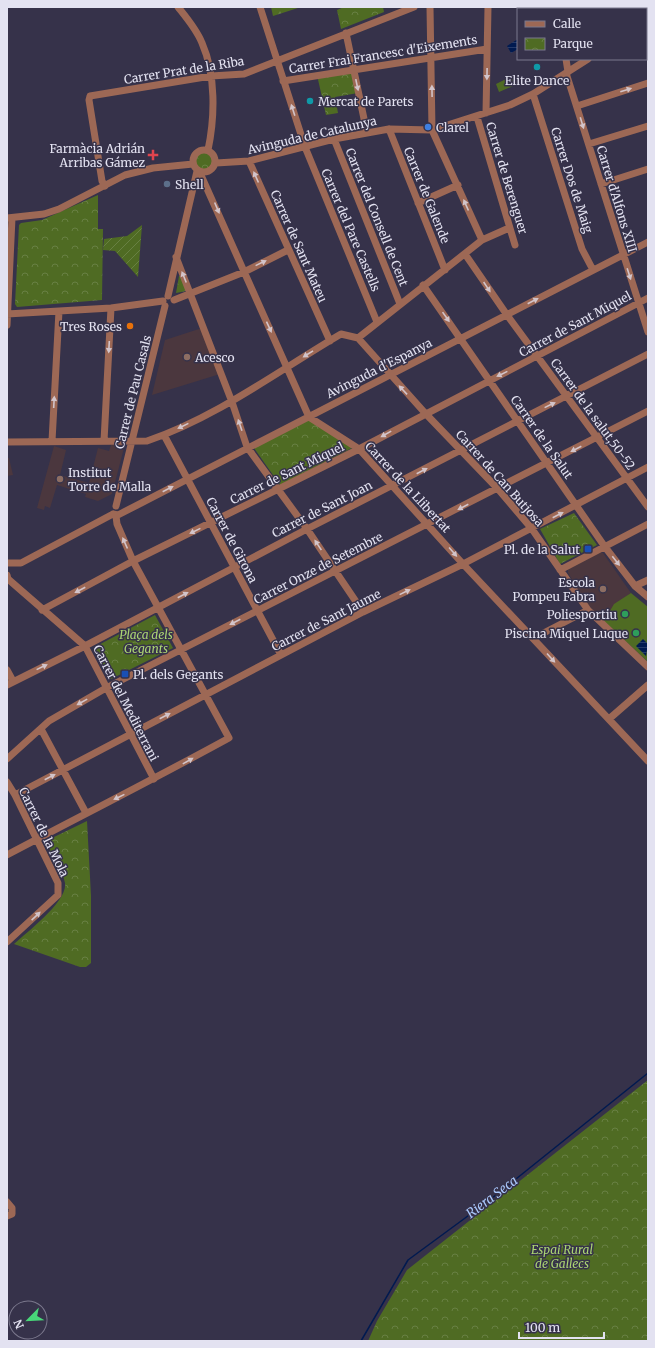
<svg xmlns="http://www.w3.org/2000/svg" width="655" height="1348" font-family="Merriweather,serif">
  <defs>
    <pattern id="forest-firs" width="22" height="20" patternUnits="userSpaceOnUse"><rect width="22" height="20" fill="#4f6b23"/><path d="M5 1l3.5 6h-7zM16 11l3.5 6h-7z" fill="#688043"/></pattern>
    <pattern id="park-crowns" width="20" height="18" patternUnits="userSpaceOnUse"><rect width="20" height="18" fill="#4f6b23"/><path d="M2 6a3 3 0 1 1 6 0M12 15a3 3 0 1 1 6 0" fill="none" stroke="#688043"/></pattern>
    <pattern id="garden-furrows" width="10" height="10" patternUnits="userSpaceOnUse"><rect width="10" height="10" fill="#4f6b23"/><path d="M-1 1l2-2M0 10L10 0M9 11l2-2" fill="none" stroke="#688043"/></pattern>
    <pattern id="water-rules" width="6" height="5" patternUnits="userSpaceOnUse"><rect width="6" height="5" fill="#011a50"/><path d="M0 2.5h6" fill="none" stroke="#263b6a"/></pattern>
  </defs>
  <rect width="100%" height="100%" fill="#36324a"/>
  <path fill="#4b373e" d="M202,328L220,374L152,395L165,340Z
    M125,444L112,494L98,501L85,497L86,494L57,485L50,508L45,506L44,510L37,508L54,446L66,450L60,475L89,483L98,448L109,451L111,445Z
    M7,458H9L13,475L7,476Z
    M600,552L603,553L631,593L618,603L604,621L588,605L568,573V569Z"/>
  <path fill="url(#forest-firs)" d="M271,7H301L273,16Z"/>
  <path fill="url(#park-crowns)" d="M344,7H383L384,12L341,29L337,10Z
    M353,69L358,93L335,97L338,113L326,115L317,75Z
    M195 161a9 9 0 1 1 18 0a9 9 0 1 1-18 0Z
    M98,195V229H103L102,300L17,307L15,304L19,225L21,223L42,220Z
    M179,276H181L186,291L176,293Z
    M309,420L352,448L280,485L254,448Z
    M574,513L597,545L560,564L540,529Z
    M155,615L173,648L109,680L93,648Z
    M87,821L91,896V963L86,967H80L14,944C27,932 68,901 65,883C63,871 53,857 48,846L52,838Z
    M648,1080V1341H368L377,1321L407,1270Z"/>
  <path fill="url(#garden-furrows)" d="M142,225L138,277L115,251L103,250L104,239L127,236Z"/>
  <path fill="#4f6b23" d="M514,75L518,84L499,92L496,84Z
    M631,593L648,607V662L604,621L614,604Z"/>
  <path fill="url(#water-rules)" d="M518,39V49L511,53L507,46Z
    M643,639L648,644L646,656L636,646Z"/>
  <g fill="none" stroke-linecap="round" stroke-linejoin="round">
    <path stroke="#011a50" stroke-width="1.5" d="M361,1341L408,1260L491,1199L648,1073"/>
    <path stroke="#9d6855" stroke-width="7" d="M178,7C186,17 197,30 202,43C216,75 215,117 208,150
      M260,7L305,147L377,322
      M430,7L432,130L482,240
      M555,7L556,9
      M646,27L648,26
      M346,33L367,133
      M566,59L568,72
      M566,73L648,332
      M283,81L487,49
      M533,94L582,249L593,270
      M577,106L648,83
      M486,113L488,7
      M477,117L515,245
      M389,129L445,270
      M334,139L400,304
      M589,144L648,126
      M193 161a11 11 0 1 1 22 0a11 11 0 1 1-22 0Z
      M249,161L330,341
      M216,163L249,161L334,139L389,129L432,130L510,105L533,94L588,59
      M200,173L309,417L359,449L463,564L648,761
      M601,184L648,169
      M105,186L102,181L89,100L90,96L211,76L244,74L414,7
      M418,203L458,185
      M7,218L44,214L59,209L125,175L153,168L193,164
      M465,254L507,315L648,507
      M176,257L232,402L247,447L307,529L363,612
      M423,285L605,547L635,586L648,597
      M168,296L197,171
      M174,300L244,272L288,250
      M7,314L111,308L163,301
      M7,325L12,218
      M358,338L482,240L509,228
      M164,435L281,655
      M52,441L59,311
      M104,441L111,308
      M7,442L147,441C217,417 278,371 341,334L358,338L425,413L498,489L532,529L588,610L648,667
      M116,506L165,306
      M113,514L118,515L648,242
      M7,563H21L113,514
      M560,570L648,524
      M7,575L8,579L85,646L154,779
      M635,586L648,580
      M42,610L133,561L359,449L648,298
      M534,638L588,610
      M7,670L13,681
      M7,685L85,646L307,529L648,354
      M609,719L648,685
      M41,729L86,813
      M7,759L49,721L106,688L648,411
      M7,782L15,795L58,883V895L7,942
      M15,795L363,612L463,564L648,467
      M7,855C81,816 156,778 229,738L133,561L117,524L116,516
      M7,1202L12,1208V1214L7,1216"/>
  </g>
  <defs><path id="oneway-solid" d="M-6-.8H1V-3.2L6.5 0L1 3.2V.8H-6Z"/></defs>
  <g fill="#d2c4ca">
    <use href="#oneway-solid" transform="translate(487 74) rotate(91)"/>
    <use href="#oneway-solid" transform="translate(357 85) rotate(78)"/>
    <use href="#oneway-solid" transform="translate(626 90) rotate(-18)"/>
    <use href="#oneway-solid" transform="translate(432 91) rotate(-91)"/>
    <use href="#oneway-solid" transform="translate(293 110) rotate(-108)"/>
    <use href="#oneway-solid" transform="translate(582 123) rotate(73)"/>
    <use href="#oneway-solid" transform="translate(256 177) rotate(-114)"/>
    <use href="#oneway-solid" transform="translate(466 205) rotate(-114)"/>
    <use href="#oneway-solid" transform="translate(217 208) rotate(67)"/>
    <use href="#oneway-solid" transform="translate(261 263) rotate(-26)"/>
    <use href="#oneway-solid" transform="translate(629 274) rotate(72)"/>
    <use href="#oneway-solid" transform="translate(184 277) rotate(-112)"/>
    <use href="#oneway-solid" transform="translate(487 287) rotate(56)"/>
    <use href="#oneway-solid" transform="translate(533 301) rotate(-27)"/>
    <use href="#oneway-solid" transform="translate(446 317) rotate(55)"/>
    <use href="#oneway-solid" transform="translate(269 327) rotate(65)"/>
    <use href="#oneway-solid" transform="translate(109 347) rotate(93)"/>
    <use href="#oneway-solid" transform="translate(308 354) rotate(148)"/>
    <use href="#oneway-solid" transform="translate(502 374) rotate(154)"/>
    <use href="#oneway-solid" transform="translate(403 390) rotate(-133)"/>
    <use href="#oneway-solid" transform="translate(54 402) rotate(-87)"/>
    <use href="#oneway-solid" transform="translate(550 405) rotate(-26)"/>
    <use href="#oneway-solid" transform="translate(240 425) rotate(-109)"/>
    <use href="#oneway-solid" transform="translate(183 426) rotate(154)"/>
    <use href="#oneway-solid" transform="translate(386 434) rotate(151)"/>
    <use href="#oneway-solid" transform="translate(576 449) rotate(153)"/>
    <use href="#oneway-solid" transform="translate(422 471) rotate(-27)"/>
    <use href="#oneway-solid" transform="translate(168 489) rotate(-27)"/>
    <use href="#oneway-solid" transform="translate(463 507) rotate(153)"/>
    <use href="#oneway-solid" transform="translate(558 515) rotate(-27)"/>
    <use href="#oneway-solid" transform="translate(195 531) rotate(154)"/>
    <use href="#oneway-solid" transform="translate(125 543) rotate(-114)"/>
    <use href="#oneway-solid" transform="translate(318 545) rotate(-124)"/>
    <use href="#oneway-solid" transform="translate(453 552) rotate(49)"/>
    <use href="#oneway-solid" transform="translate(616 561) rotate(52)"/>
    <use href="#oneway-solid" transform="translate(80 590) rotate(152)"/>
    <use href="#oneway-solid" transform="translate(405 592) rotate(-26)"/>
    <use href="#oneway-solid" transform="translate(183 595) rotate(-28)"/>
    <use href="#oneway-solid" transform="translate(235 622) rotate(153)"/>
    <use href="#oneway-solid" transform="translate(551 658) rotate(48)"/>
    <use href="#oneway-solid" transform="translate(42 667) rotate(-26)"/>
    <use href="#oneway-solid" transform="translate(82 702) rotate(151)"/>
    <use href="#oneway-solid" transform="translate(165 716) rotate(-27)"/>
    <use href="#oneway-solid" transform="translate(188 761) rotate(-29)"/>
    <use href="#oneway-solid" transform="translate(50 777) rotate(-27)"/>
    <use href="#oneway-solid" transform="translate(119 797) rotate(154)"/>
    <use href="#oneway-solid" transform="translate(36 916) rotate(-43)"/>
  </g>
  <g fill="#0f9aa8" stroke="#36324a" stroke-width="1.5">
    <circle cx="537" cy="67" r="4"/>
    <circle cx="310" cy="101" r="4"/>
  </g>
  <circle fill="#3f7fe0" stroke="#36324a" stroke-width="1.5" cx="428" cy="127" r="4"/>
  <path fill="#e0444e" stroke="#36324a" stroke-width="1.5" d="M151 149h4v4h4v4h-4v4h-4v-4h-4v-4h4z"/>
  <circle fill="#5c6f8a" stroke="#36324a" stroke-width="1.5" cx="167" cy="184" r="4"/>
  <circle fill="#e8710a" stroke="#36324a" stroke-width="1.5" cx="130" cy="326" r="4"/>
  <g fill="#8d6e63" stroke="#36324a" stroke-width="1.5">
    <circle cx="187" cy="357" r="4"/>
    <circle cx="60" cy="479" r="4"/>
    <circle cx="603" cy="589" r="4"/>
  </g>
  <g fill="#1a4fb4" stroke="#36324a" stroke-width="1.5">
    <rect x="584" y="545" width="8" height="8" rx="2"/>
    <rect x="121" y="670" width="8" height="8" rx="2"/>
  </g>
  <g fill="#2e9e5b" stroke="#36324a" stroke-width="1.5">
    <circle cx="625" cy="614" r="4"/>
    <circle cx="636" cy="633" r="4"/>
  </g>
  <g text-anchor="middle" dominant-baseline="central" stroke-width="3" stroke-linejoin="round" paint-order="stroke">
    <g font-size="12" fill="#e3e2f1" stroke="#36324a">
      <text transform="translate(383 54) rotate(-9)">Carrer Frai Francesc d'Eixements</text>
      <text transform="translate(184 70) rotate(-9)">Carrer Prat de la Riba</text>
      <text transform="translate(312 135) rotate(-13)">Avinguda de Catalunya</text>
      <text transform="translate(507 178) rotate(73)">Carrer de Berenguer</text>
      <text transform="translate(572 180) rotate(72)">Carrer Dos de Maig</text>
      <text transform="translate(427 195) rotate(68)">Carrer de Galende</text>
      <text transform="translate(617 199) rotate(73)">Carrer d'Alfons XIII</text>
      <text transform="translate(377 217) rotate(68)">Carrer del Consell de Cent</text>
      <text transform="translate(351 230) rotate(67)">Carrer del Pare Castells</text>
      <text transform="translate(299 246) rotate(66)">Carrer de Sant Mateu</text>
      <text transform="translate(575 324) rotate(-28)">Carrer de Sant Miquel</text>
      <text transform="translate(379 368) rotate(-27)">Avinguda d'Espanya</text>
      <text transform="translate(133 392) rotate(-76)">Carrer de Pau Casals</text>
      <text transform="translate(593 414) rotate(54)">Carrer de la salut,50-52</text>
      <text transform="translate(542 437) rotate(55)">Carrer de la Salut</text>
      <text transform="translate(287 473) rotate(-26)">Carrer de Sant Miquel</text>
      <text transform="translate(500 478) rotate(48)">Carrer de Can Butjosa</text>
      <text transform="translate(408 487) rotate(47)">Carrer de la Llibertat</text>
      <text transform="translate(322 509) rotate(-27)">Carrer de Sant Joan</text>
      <text transform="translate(232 540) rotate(62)">Carrer de Girona</text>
      <text transform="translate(318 568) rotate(-27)">Carrer Onze de Setembre</text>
      <text transform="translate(326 620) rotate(-27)">Carrer de Sant Jaume</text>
      <text transform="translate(126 703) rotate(63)">Carrer del Mediterrani</text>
      <text transform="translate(44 832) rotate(64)">Carrer de la Mola</text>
    </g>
    <g font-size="12" fill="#e3e2f1" stroke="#36324a" text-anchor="start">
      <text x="537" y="80" text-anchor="middle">Elite Dance</text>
      <text x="318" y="101">Mercat de Parets</text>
      <text x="436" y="127">Clarel</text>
      <text x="145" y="148" text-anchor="end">Farmàcia Adrián<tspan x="145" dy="14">Arribas Gámez</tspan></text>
      <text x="175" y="184">Shell</text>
      <text x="122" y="326" text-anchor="end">Tres Roses</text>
      <text x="195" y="357">Acesco</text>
      <text x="68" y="472">Institut<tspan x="68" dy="14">Torre de Malla</tspan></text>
      <text x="580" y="549" text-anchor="end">Pl. de la Salut</text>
      <text x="595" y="582" text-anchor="end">Escola<tspan x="595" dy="14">Pompeu Fabra</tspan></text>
      <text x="617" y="614" text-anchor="end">Poliesportiu</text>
      <text x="628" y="633" text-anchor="end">Piscina Miquel Luque</text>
      <text x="133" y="674">Pl. dels Gegants</text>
    </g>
    <g font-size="12" font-style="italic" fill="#abd572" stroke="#36324a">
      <text x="146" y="634">Plaça dels<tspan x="146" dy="14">Gegants</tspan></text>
      <text x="562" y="1249">Espai Rural<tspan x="562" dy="14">de Gallecs</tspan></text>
    </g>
    <g font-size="13" font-style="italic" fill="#abc9fe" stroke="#36324a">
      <text transform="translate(492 1197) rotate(-37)">Riera Seca</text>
    </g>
  </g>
  <rect width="655" height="1348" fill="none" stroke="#e3e2f1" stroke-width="16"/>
  <rect x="517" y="8" width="130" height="52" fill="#36324a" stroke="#7b788d"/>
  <rect x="525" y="21" width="20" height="6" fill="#9d6855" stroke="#7b788d"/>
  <text x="553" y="28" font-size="12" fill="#e3e2f1">Calle</text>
  <rect x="525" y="38" width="20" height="12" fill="url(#park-crowns)" stroke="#7b788d"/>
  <text x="553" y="48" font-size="12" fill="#e3e2f1">Parque</text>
  <g transform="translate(28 1320) rotate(246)"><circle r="19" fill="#36324a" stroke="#7b788d"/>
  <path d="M0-3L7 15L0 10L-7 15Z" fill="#48d779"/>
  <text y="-6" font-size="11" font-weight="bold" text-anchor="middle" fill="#e3e2f1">N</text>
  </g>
  <path d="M519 1332v6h85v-6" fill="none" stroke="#e3e2f1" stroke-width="2"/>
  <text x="525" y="1332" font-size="12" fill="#e3e2f1" stroke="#36324a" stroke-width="3" paint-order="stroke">100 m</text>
</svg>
